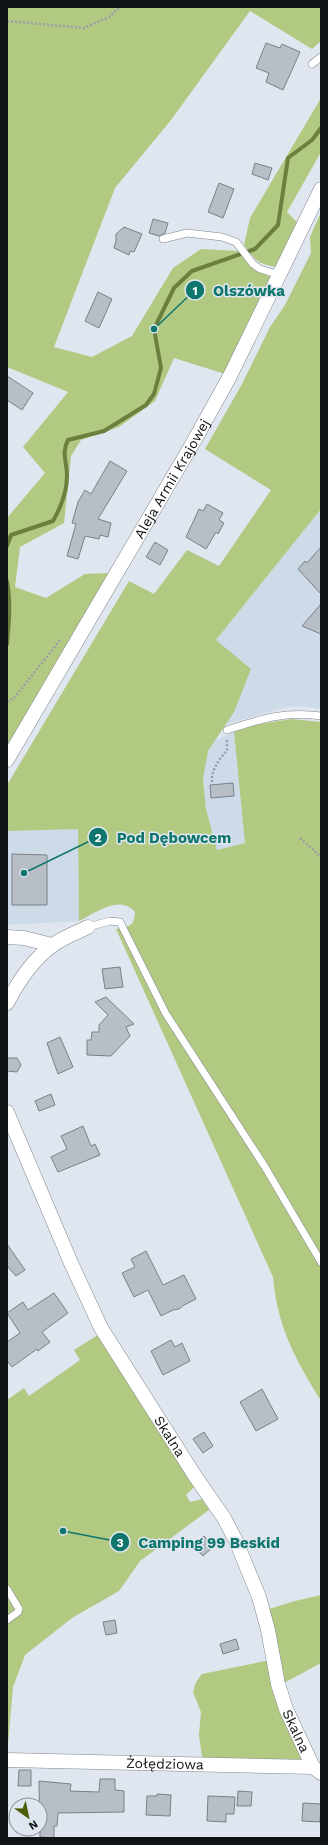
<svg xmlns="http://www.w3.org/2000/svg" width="328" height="1845" font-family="'Work Sans',sans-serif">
  <rect width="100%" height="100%" fill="#dfe6ef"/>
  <path fill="#cddae8" d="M321,509V709L301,706L286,707L224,725L234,712L216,640Z
    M234,732L245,843L217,850L206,809L203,779L208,751L214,741Z
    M78,828L79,921L10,925L7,921V831Z"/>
  <path fill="#b2c982" d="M7,7H321V41L312,49L250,11L171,120L115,188L54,347L92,357L132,336L173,268L201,249L239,251L259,272L273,278L225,374L174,358L155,401L119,427L81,440L71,456L64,523L20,547L15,587L46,598L85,574L110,573L7,748V518L45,473L23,447L68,392L7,367Z
    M321,98V152L287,212L297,222L277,267C257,264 255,260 244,245L250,218Z
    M321,212V509L216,640L251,669L234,712L208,751L203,779L206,809L217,850L245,843L234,732L254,725L291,719L321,722V1401C295,1358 278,1329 273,1277L116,929C130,926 134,927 135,912C119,894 96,913 79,921L78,829L7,831V785L129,581L154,594L187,550L219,566L271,490L205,449L242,384L270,327L285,305L311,253L310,237Z
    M98,1335L194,1487L186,1495L190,1502L202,1499L209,1510L140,1561L119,1591L72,1618L25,1655L13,1687L7,1755V1400L24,1388L29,1396L80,1360L74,1350Z
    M321,1595V1663L282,1684L266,1610L295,1601Z
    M270,1660L303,1756L300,1763L202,1757L199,1735L201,1712L193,1692L196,1682L202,1674Z"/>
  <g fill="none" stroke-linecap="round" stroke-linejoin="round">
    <path stroke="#6b803f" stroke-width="4" d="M7,546L11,535L53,521C61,507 67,493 67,476C67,462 61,453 68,440L104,431L146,405L154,394L161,368L154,329L174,288L192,271L255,249L278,225L288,158L312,140L321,128
      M7,581C11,602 9,623 7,644"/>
  </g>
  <path fill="#b7bec6" stroke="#7a8088" d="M266,43L280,48L282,44L300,52L283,90L266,82L269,73L256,68Z
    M255,163L272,168L268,180L252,174Z
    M219,183L234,189L223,218L208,212Z
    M153,219L168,223L165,233L159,236L149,233Z
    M124,227L142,234L134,252L130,251L129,255L114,248L116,241V234Z
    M98,292L112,299L99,328L85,321Z
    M7,376L33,393L22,410L7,400Z
    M110,461L127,471L98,519L111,523L108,537L100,535L99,539L85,536L78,559L67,556L76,524L72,523L78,502L85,490L91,494Z
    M207,504L223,513L219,520L224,523L218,534L216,532L206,549L186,537L199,509L203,511Z
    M155,542L168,550L160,565L146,557Z
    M321,547V594L298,569L305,561L307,563Z
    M321,604V634L302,626Z
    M233,783L234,796L211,798L210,785Z
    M12,854L47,855V905H12Z
    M120,967L123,987L105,989L102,969Z
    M106,997L134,1024L126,1027L130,1036L111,1056L87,1055V1040H91L92,1032H99V1025L108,1015L95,1002Z
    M60,1037L73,1067L58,1074L47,1043Z
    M7,1058H17L21,1065L17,1072L7,1071Z
    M51,1094L55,1105L39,1111L35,1101Z
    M83,1126L91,1146L95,1144L100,1155L58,1172L51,1157L67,1149L61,1136Z
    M7,1244L25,1270L16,1276L7,1266Z
    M146,1251L163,1285L184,1275L196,1299L184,1305L179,1309L173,1310L161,1316L148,1290L134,1297L122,1273L135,1267L131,1259Z
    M54,1293L68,1313L42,1332L50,1342L38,1351L37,1349L12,1367L7,1361V1342L20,1333L7,1313L23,1302L28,1310Z
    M171,1340L175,1347L182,1343L190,1361L163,1375L151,1351Z
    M262,1389L278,1419L256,1431L240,1402Z
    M204,1432L213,1446L203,1453L193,1439Z
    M204,1536L213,1547L203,1556L193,1545Z
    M115,1620L117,1633L106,1635L103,1622Z
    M236,1639L239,1649L223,1654L220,1644Z
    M19,1770H31V1786H18Z
    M100,1779H115V1790L124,1791V1812L58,1813L57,1826H54V1838L40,1837L39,1781L71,1784L70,1791L99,1792Z
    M238,1791L252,1792L251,1806H237Z
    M157,1794L171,1795L170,1816L146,1815L147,1796H157Z
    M208,1796L235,1797L234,1814H226V1822L207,1821Z
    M303,1803L321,1804L320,1822L302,1821Z"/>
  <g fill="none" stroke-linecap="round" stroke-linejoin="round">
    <g stroke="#80878e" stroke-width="8">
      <path id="service" d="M312,64L321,57
        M163,239L187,233L222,237L236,242L253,264L260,269L280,275
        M227,730C261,719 284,711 321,716
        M88,927L110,921L120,922L166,1014L265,1167L321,1262
        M7,1589L19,1609L18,1612L7,1620"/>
    </g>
    <g stroke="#80878e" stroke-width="15">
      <g id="minor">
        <path id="s1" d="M7,760L194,441L230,376L321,189"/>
        <path d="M7,937L24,938L52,945"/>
        <path d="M7,1003C18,982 33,959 53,945C64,937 76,933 88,927"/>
        <path id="s2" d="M7,1112L71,1263L101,1328L195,1476L224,1518L236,1541L259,1597L268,1630L278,1684L286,1709L313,1767"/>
        <path id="s3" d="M7,1760L313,1767L321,1773"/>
      </g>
    </g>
    <path stroke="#999fa6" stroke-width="2.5" stroke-dasharray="2 2" stroke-linecap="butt" d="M7,21L84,28L109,17L120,7
      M7,702L14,698L61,639
      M212,782C211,769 220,759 227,750V740
      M300,838L321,857"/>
    <use href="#service" stroke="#fff" stroke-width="7"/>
    <use href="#minor" stroke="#fff" stroke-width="14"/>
  </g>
  <g text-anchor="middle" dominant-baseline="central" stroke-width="3" stroke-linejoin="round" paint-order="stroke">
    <g font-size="14" fill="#101315" stroke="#dfe6ef">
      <text stroke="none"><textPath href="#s1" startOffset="326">Aleja Armii Krajowej</textPath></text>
      <text stroke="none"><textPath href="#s2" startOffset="364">Skalna</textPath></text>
      <text stroke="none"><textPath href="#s2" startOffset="688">Skalna</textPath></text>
      <text stroke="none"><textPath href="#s3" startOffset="158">Żołędziowa</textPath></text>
    </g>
  </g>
  <path fill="none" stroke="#0f766e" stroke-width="1.5" d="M154 329L195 290M24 873L98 837M63 1531L120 1542"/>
  <g fill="#0f766e" stroke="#dfe6ef" stroke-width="1.5">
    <circle cx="154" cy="329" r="4"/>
    <circle cx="24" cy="873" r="4"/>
    <circle cx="63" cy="1531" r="4"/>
    <circle cx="195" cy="290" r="10"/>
    <circle cx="98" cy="837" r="10"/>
    <circle cx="120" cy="1542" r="10"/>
  </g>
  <g font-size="12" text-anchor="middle" font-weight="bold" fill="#fff">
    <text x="195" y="295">1</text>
    <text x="98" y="842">2</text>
    <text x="120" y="1547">3</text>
  </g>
  <g font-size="15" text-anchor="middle" font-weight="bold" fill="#0f766e" stroke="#dfe6ef" stroke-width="3" stroke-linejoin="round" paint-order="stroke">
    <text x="249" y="296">Olszówka</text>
    <text x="174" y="843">Pod Dębowcem</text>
    <text x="209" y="1548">Camping 99 Beskid</text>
  </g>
  <rect width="328" height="1845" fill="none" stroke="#101315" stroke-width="16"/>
  <g transform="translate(28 1817) rotate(147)"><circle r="19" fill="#dfe6ef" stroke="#8c9298"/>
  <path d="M0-3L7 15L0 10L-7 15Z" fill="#4b5f07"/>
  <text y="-6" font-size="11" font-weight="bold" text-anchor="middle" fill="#101315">N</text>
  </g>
</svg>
